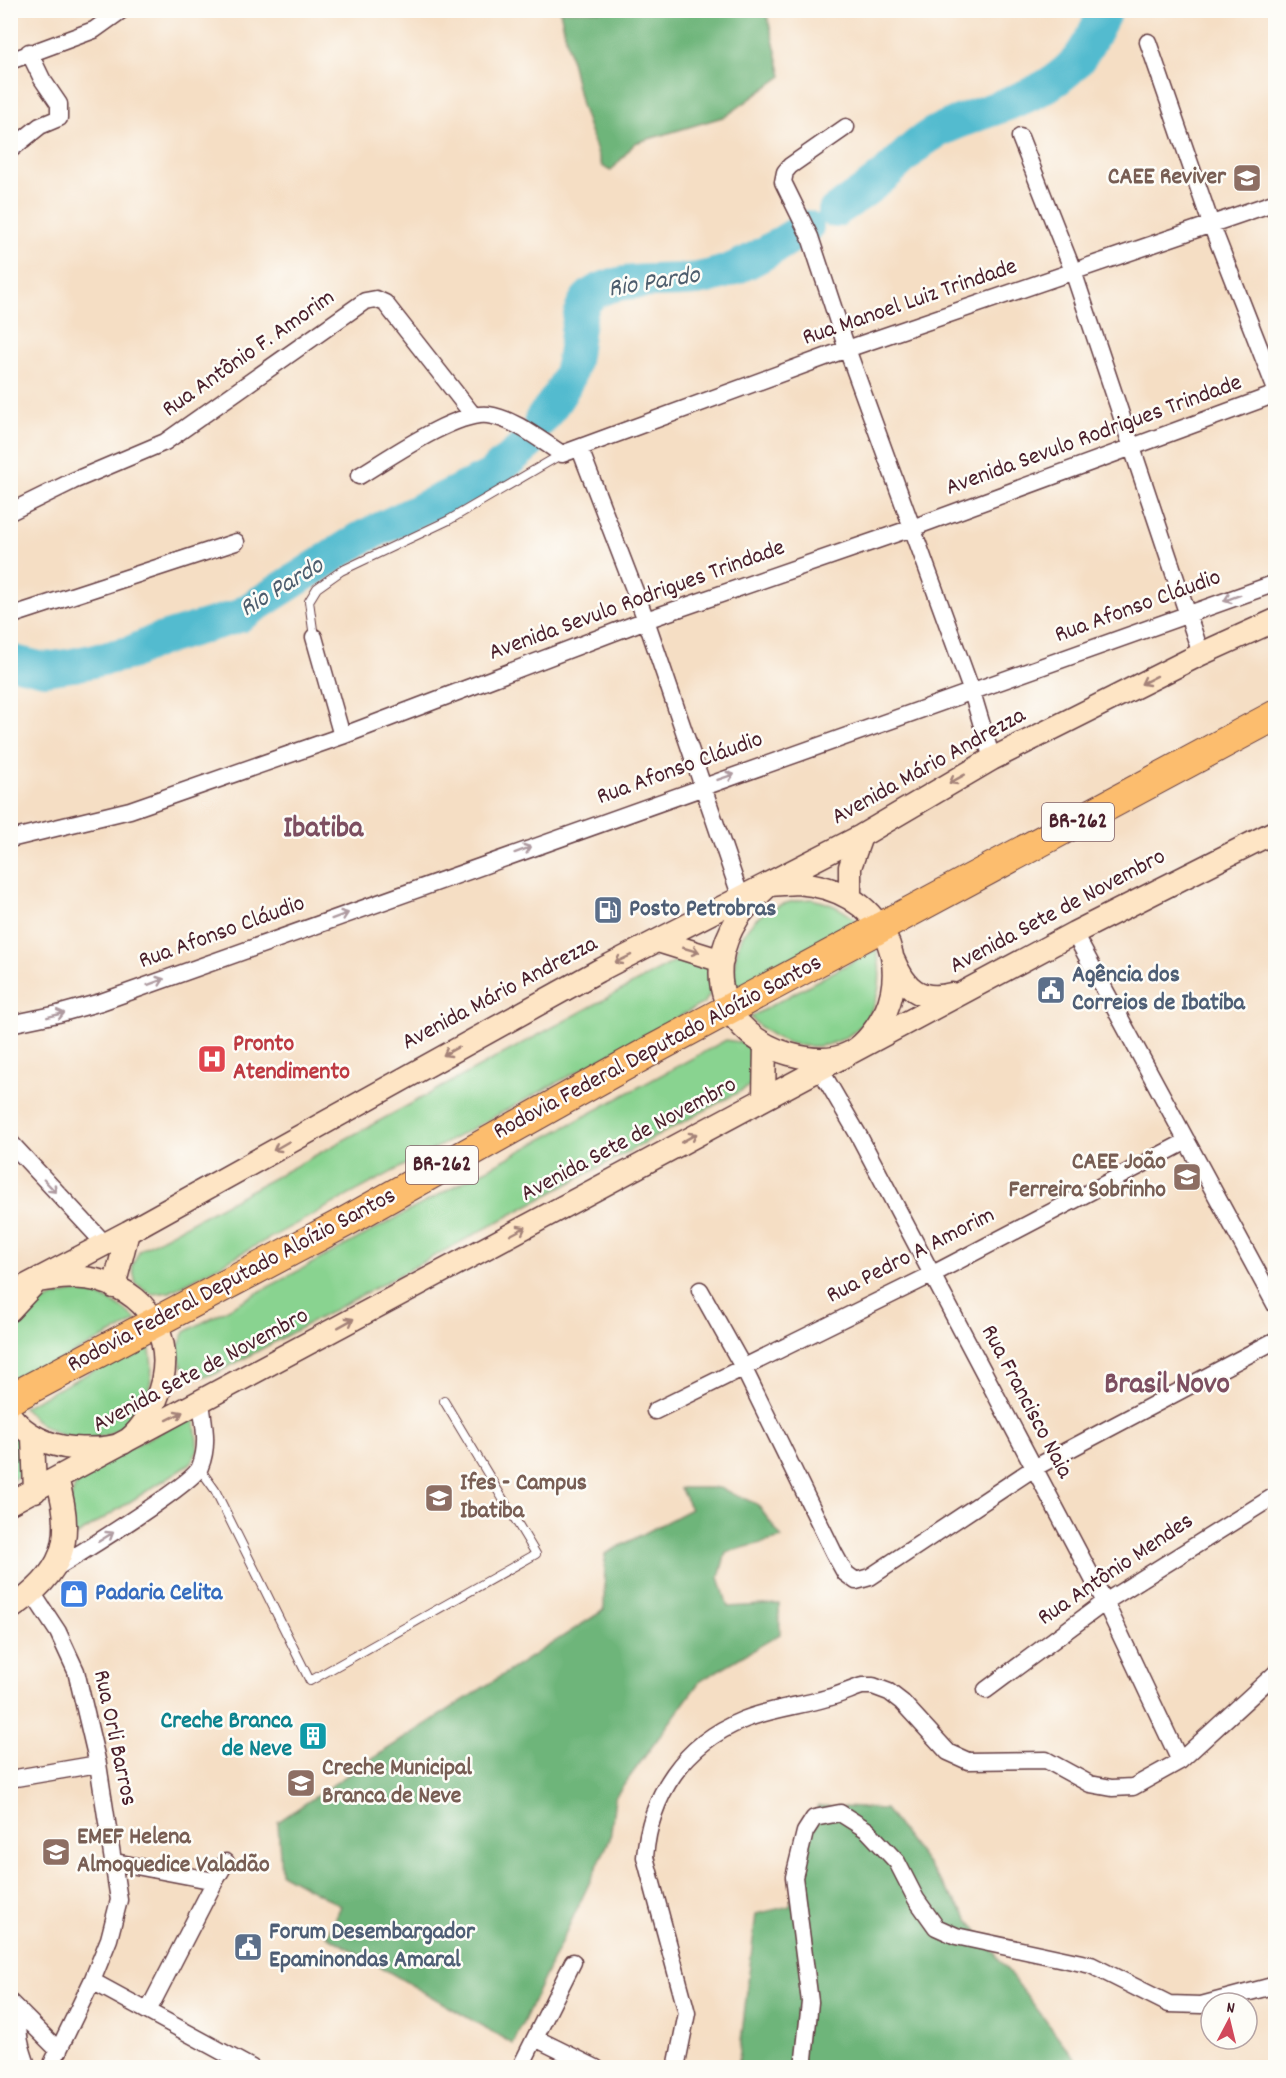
<svg xmlns="http://www.w3.org/2000/svg" width="1286" height="2078" font-family="Dekko,sans-serif">
  <rect width="100%" height="100%" fill="#fdfcf7"/>
  <filter id="ink" filterUnits="userSpaceOnUse"><feTurbulence type="fractalNoise" baseFrequency=".0167" numOctaves="2"/><feDisplacementMap in="SourceGraphic" scale="12" xChannelSelector="R" yChannelSelector="G"/><feConvolveMatrix kernelMatrix="1 2 1 2 8 2 1 2 1" color-interpolation-filters="sRGB"/></filter>
  <filter id="wash" filterUnits="userSpaceOnUse"><feTurbulence type="fractalNoise" baseFrequency=".008" numOctaves="4" result="noise"/><feDisplacementMap in="SourceGraphic" scale="24" xChannelSelector="R" yChannelSelector="G"/><feGaussianBlur stdDeviation="1.35" result="paint"/><feColorMatrix in="noise" values="0 0 0 0 0 0 0 0 0 0 0 0 0 0 0 0 0 1.4 0 .05"/><feComposite in="paint" operator="in"/></filter>
  <g filter="url(#wash)">
    <rect width="100%" height="100%" fill="#f5dec4"/>
    <path fill="#89d390" stroke="#6a795e" stroke-width="1.5" d="M811,899C833,903 846,911 863,926L736,992C727,937 755,903 811,899Z
      M876,949C899,1034 808,1080 750,1017Z
      M681,958L708,967C715,981 714,991 704,1003L170,1292L152,1294L136,1284L132,1266L140,1250Z
      M726,1040L746,1043L758,1058L756,1078L750,1086L215,1374L197,1377L182,1366L177,1349L185,1332Z
      M73,1292C100,1293 118,1302 137,1321L11,1385C11,1371 7,1352 11,1338C18,1311 48,1297 73,1292Z
      M148,1342C171,1426 79,1474 23,1407Z
      M194,1414L198,1450L191,1463L76,1536C68,1510 67,1494 84,1472Z
      M10,1434C26,1443 26,1454 24,1470L11,1482Z"/>
    <path fill="#6eb57a" stroke="#5c6a52" stroke-width="1.5" d="M560,11H766L782,76L726,116L635,143L611,171L602,166L581,105Z
      M680,1488H720L757,1504L782,1538L726,1552L719,1577L728,1607L779,1604L780,1634L700,1681L615,1797L610,1839L513,2044L327,1936L341,1906L281,1873L278,1822L361,1766L604,1610L605,1554L691,1509Z
      M818,1806L885,1809L1081,2067L738,2068L756,1914L790,1906L801,1854Z"/>
    <g fill="none" stroke-linecap="round" stroke-linejoin="round">
      <path stroke="#52bbcf" stroke-width="34" d="M835,211C852,200 871,187 886,174C902,160 913,146 931,135C978,108 1038,104 1076,62C1088,49 1097,26 1106,10
        M541,420C552,405 566,388 571,369C577,351 576,312 587,299C608,275 668,283 697,279C740,272 771,249 807,227
        M10,661L44,669L73,665L130,653L156,641L239,616L361,538L490,476L529,443"/>
    </g>
  </g>
  <g filter="url(#ink)">
    <g fill="none" stroke-linecap="round" stroke-linejoin="round">
      <g stroke="#643c42" stroke-width="10">
        <path id="lane" d="M314,637L309,601L317,588L341,571L449,520L562,454
          M200,1469L215,1490L310,1681L536,1554L444,1401"/>
      </g>
      <g stroke="#643c42" stroke-width="19">
        <path id="street" d="M1148,42L1211,224L1276,390
          M10,61L94,30L122,10
          M846,127L790,166L785,172L783,182L810,237L847,349L972,692L992,759
          M1020,137L1073,271L1201,654
          M10,150L40,126L59,118V104L42,79L29,52
          M580,449L646,620L741,898
          M359,476C389,458 456,411 488,415C515,419 540,440 562,454L847,349L1276,202
          M10,512L73,481L165,442L365,301L376,299L385,303L473,415
          M10,616L236,542
          M314,637L342,736
          M10,839L130,810L342,736L646,620L912,528L1276,394
          M1074,933L1276,1306
          M10,1024L58,1014L101,1002L1276,583
          M820,1069L859,1136L1105,1602L1180,1761
          M10,1142L105,1244
          M700,1290L743,1367L834,1553L845,1573L856,1581L870,1577L1034,1468L1276,1340
          M655,1411L931,1275L1187,1141
          M56,1568C79,1554 193,1484 200,1467C209,1445 204,1425 201,1403
          M33,1594L58,1632L76,1671L98,1764L119,1900L109,1939L92,1981L50,2068
          M986,1690L1105,1602L1276,1495
          M10,1779L98,1764
          M115,1862L215,1881L226,1862
          M92,1981L252,2068
          M10,2002L59,2051
          M148,2011L215,1881
          M19,2013C16,2034 21,2048 28,2068
          M537,2039L596,2068
          M520,2068L573,1962
          M676,2068L687,2013L645,1857C650,1795 684,1744 743,1720C769,1709 800,1706 827,1698C839,1695 850,1690 862,1686H873L889,1692L902,1702L948,1752L968,1761L1046,1760L1090,1784L1112,1788L1133,1787L1180,1761L1276,1673
          M803,2068L810,2002L794,1877L805,1832L814,1818L840,1813L867,1830L897,1862L916,1899L936,1927L956,1936L1091,1965L1169,2004L1201,2005L1276,1985"/>
      </g>
      <g stroke="#643c42" stroke-width="25">
        <path id="secondary" d="M797,883C835,886 867,901 885,936C897,959 896,988 886,1011C878,1026 864,1047 847,1054C830,1062 807,1059 789,1054C725,1035 701,976 738,918C746,906 758,896 769,885Z
          M850,898V867L861,836
          M658,941L722,961
          M893,959C906,989 919,1002 952,994
          M764,1098L765,1044
          M114,1287L128,1232
          M10,1294L128,1232L598,971L861,836L992,759L1201,654L1276,620
          M10,1310L37,1281C58,1278 79,1275 100,1281C155,1296 178,1348 156,1400C150,1414 138,1435 123,1443C109,1450 88,1449 73,1448C49,1446 25,1435 10,1415
          M33,1437L35,1491
          M10,1503L1074,933L1276,831
          M10,1609C63,1574 76,1541 57,1479"/>
      </g>
      <g stroke="#643c42" stroke-width="32">
        <path id="highway" d="M10,1399L345,1222L645,1054L1276,715"/>
      </g>
      <use href="#lane" stroke="#fff" stroke-width="8"/>
      <use href="#street" stroke="#fff" stroke-width="16"/>
      <use href="#secondary" stroke="#fee5c5" stroke-width="22"/>
      <use href="#highway" stroke="#fcbd6e" stroke-width="30"/>
    </g>
    <defs><path id="oneway-shaft" d="M-6 0H5M1.5-3L5.5 0L1.5 3" fill="none" stroke-width="1.6" stroke-linecap="round" stroke-linejoin="round" transform="scale(1.5)"/></defs>
    <g stroke="#ae9aa0">
      <use href="#oneway-shaft" transform="translate(1232 598) rotate(160)"/>
      <use href="#oneway-shaft" transform="translate(726 777) rotate(-19)"/>
      <use href="#oneway-shaft" transform="translate(523 850) rotate(-20)"/>
      <use href="#oneway-shaft" transform="translate(340 916) rotate(-20)"/>
      <use href="#oneway-shaft" transform="translate(156 982) rotate(-20)"/>
      <use href="#oneway-shaft" transform="translate(56 1015) rotate(-14)"/>
      <use href="#oneway-shaft" transform="translate(50 1186) rotate(46)"/>
      <use href="#oneway-shaft" transform="translate(106 1537) rotate(-32)"/>
    </g>
    <g stroke="#a48278">
      <use href="#oneway-shaft" transform="translate(1149 680) rotate(153)"/>
      <use href="#oneway-shaft" transform="translate(957 779) rotate(151)"/>
      <use href="#oneway-shaft" transform="translate(691 950) rotate(16)"/>
      <use href="#oneway-shaft" transform="translate(623 959) rotate(154)"/>
      <use href="#oneway-shaft" transform="translate(451 1051) rotate(151)"/>
      <use href="#oneway-shaft" transform="translate(689 1138) rotate(-29)"/>
      <use href="#oneway-shaft" transform="translate(281 1146) rotate(150)"/>
      <use href="#oneway-shaft" transform="translate(518 1231) rotate(-28)"/>
      <use href="#oneway-shaft" transform="translate(346 1323) rotate(-29)"/>
      <use href="#oneway-shaft" transform="translate(175 1416) rotate(-27)"/>
    </g>
  </g>
  <defs>
    <g id="school-square" transform="scale(1.5)"><rect x="-9" y="-9" width="18" height="18" rx="4" fill="#8d6e63" stroke="#fdfcf7"/><path d="M0-5L7-2L0 1L-7-2ZM-4 1L0 2.5L4 1V4Q0 6-4 4Z" fill="#fff"/></g>
    <g id="fuel-square" transform="scale(1.5)"><rect x="-9" y="-9" width="18" height="18" rx="4" fill="#5c6f8a" stroke="#fdfcf7"/><path d="M-5.5-6h7V0h2V4h1.3V-2.5L3-4.5l.8-.8L6-3V5H2.5V1h-1V6h-7ZM-4.2-4.7v3.2H.2V-4.7Z" fill="#fff"/></g>
    <g id="civic-square" transform="scale(1.5)"><rect x="-9" y="-9" width="18" height="18" rx="4" fill="#5c6f8a" stroke="#fdfcf7"/><path d="M-.6-6.5H3V-4.5H.6V-3L4-1V1h2V6H-6V1h2V-1L-.6-3ZM-1.2 2.5V6h2.4V2.5Z" fill="#fff"/></g>
    <g id="hospital-square" transform="scale(1.5)"><rect x="-9" y="-9" width="18" height="18" rx="4" fill="#e0444e" stroke="#fdfcf7"/><path d="M-5-5h3v3.5h4V-5h3V5h-3V1.5h-4V5h-3Z" fill="#fff"/></g>
    <g id="university-square" transform="scale(1.5)"><rect x="-9" y="-9" width="18" height="18" rx="4" fill="#8d6e63" stroke="#fdfcf7"/><path d="M0-5L7-2L0 1L-7-2ZM-4 1L0 2.5L4 1V4Q0 6-4 4Z" fill="#fff"/></g>
    <g id="shop-square" transform="scale(1.5)"><rect x="-9" y="-9" width="18" height="18" rx="4" fill="#3f7fe0" stroke="#fdfcf7"/><path d="M-5-2.5h2.3a2.7 3.5 0 0 1 5.4 0H5L5.5 6h-11ZM-1.5-2.5h3a1.5 2.3 0 0 0-3 0Z" fill="#fff"/></g>
    <g id="building-square" transform="scale(1.5)"><rect x="-9" y="-9" width="18" height="18" rx="4" fill="#0f9aa8" stroke="#fdfcf7"/><path d="M-4-6H4V6H1V3H-1V6H-4ZM-2.5-4.3h1.7v1.8h-1.7ZM.8-4.3h1.7v1.8H.8ZM-2.5-1h1.7V.8h-1.7ZM.8-1h1.7V.8H.8Z" fill="#fff"/></g>
  </defs>
  <g fill-rule="evenodd">
    <use href="#school-square" x="1247" y="178"/>
    <use href="#fuel-square" x="608" y="910"/>
    <use href="#civic-square" x="1051" y="990"/>
    <use href="#hospital-square" x="212" y="1059"/>
    <use href="#school-square" x="1187" y="1177"/>
    <use href="#university-square" x="439" y="1498"/>
    <use href="#shop-square" x="74" y="1594"/>
    <use href="#building-square" x="313" y="1736"/>
    <use href="#school-square" x="301" y="1783"/>
    <use href="#school-square" x="56" y="1852"/>
    <use href="#civic-square" x="248" y="1947"/>
  </g>
  <g text-anchor="middle" dominant-baseline="central" stroke-width="5" stroke-linejoin="round" paint-order="stroke">
    <g fill="#fdfcf7" stroke="#806168" stroke-width="1.5">
      <rect x="1042" y="803" width="72" height="38" rx="4.5"/>
      <rect x="406" y="1146" width="72" height="38" rx="4.5"/>
    </g>
    <g font-size="22" font-weight="bold" fill="#4a1f2b">
      <text x="1078" y="822">BR-262</text>
      <text x="442" y="1165">BR-262</text>
    </g>
    <g font-size="24" font-weight="bold" fill="#785e54" stroke="#fdfcf7" text-anchor="start">
      <text x="1226" y="178" text-anchor="end">CAEE Reviver</text>
      <text x="1166" y="1163" text-anchor="end">CAEE João<tspan x="1166" dy="28">Ferreira Sobrinho</tspan></text>
      <text x="460" y="1484">Ifes - Campus<tspan x="460" dy="28">Ibatiba</tspan></text>
      <text x="322" y="1769">Creche Municipal<tspan x="322" dy="28">Branca de Neve</tspan></text>
      <text x="77" y="1838">EMEF Helena<tspan x="77" dy="28">Almoquedice Valadão</tspan></text>
    </g>
    <g font-size="24" fill="#4a1f2b" stroke="#fdfcf7">
      <text transform="translate(910 303) rotate(-19)">Rua Manoel Luiz Trindade</text>
      <text transform="translate(249 354) rotate(-35)">Rua Antônio F. Amorim</text>
      <text transform="translate(1094 436) rotate(-20)">Avenida Sevulo Rodrigues Trindade</text>
      <text transform="translate(637 601) rotate(-20)">Avenida Sevulo Rodrigues Trindade</text>
      <text transform="translate(1138 607) rotate(-20)">Rua Afonso Cláudio</text>
      <text transform="translate(929 767) rotate(-29)">Avenida Mário Andrezza</text>
      <text transform="translate(680 769) rotate(-20)">Rua Afonso Cláudio</text>
      <text transform="translate(1058 912) rotate(-28)">Avenida Sete de Novembro</text>
      <text transform="translate(222 933) rotate(-20)">Rua Afonso Cláudio</text>
      <text transform="translate(500 994) rotate(-28)">Avenida Mário Andrezza</text>
      <text transform="translate(658 1048) rotate(-28)">Rodovia Federal Deputado Aloízio Santos</text>
      <text transform="translate(629 1140) rotate(-28)">Avenida Sete de Novembro</text>
      <text transform="translate(911 1256) rotate(-27)">Rua Pedro A Amorim</text>
      <text transform="translate(232 1281) rotate(-28)">Rodovia Federal Deputado Aloízio Santos</text>
      <text transform="translate(201 1371) rotate(-28)">Avenida Sete de Novembro</text>
      <text transform="translate(1026 1402) rotate(62)">Rua Francisco Naia</text>
      <text transform="translate(1116 1570) rotate(-34)">Rua Antônio Mendes</text>
      <text transform="translate(114 1738) rotate(78)">Rua Orli Barros</text>
    </g>
    <g font-size="24" font-weight="bold" fill="#4e5e75" stroke="#fdfcf7" text-anchor="start">
      <text x="629" y="910">Posto Petrobras</text>
      <text x="1072" y="976">Agência dos<tspan x="1072" dy="28">Correios de Ibatiba</tspan></text>
      <text x="269" y="1933">Forum Desembargador<tspan x="269" dy="28">Epaminondas Amaral</tspan></text>
    </g>
    <g font-size="24" font-weight="bold" fill="#be3a42" stroke="#fdfcf7" text-anchor="start">
      <text x="233" y="1045">Pronto<tspan x="233" dy="28">Atendimento</tspan></text>
    </g>
    <g font-size="24" font-weight="bold" fill="#366cbe" stroke="#fdfcf7" text-anchor="start">
      <text x="95" y="1594">Padaria Celita</text>
    </g>
    <g font-size="24" font-weight="bold" fill="#0d838f" stroke="#fdfcf7" text-anchor="end">
      <text x="292" y="1722">Creche Branca<tspan x="292" dy="28">de Neve</tspan></text>
    </g>
    <g font-size="26" font-style="italic" fill="#4d5d6d" stroke="#fdfcf7">
      <text transform="translate(654 283) rotate(-9)">Rio Pardo</text>
      <text transform="translate(282 588) rotate(-31)">Rio Pardo</text>
    </g>
    <g font-size="30" font-weight="bold" fill="#7d4f61" stroke="#fdfcf7">
      <text x="323" y="830">Ibatiba</text>
      <text x="1167" y="1386">Brasil Novo</text>
    </g>
  </g>
  <rect width="1286" height="2078" fill="none" stroke="#fdfcf7" stroke-width="36"/>
  <g transform="translate(1229 2021) rotate(7)"><circle r="28" fill="#fdfcf7" stroke="#b5a4a5" stroke-width="1.5"/>
  <path d="M0-4.5L10 22L0 15L-10 22Z" fill="#d1495b"/>
  <text y="-9" font-size="16" font-weight="bold" text-anchor="middle" fill="#4a1f2b">N</text>
  </g>
</svg>
